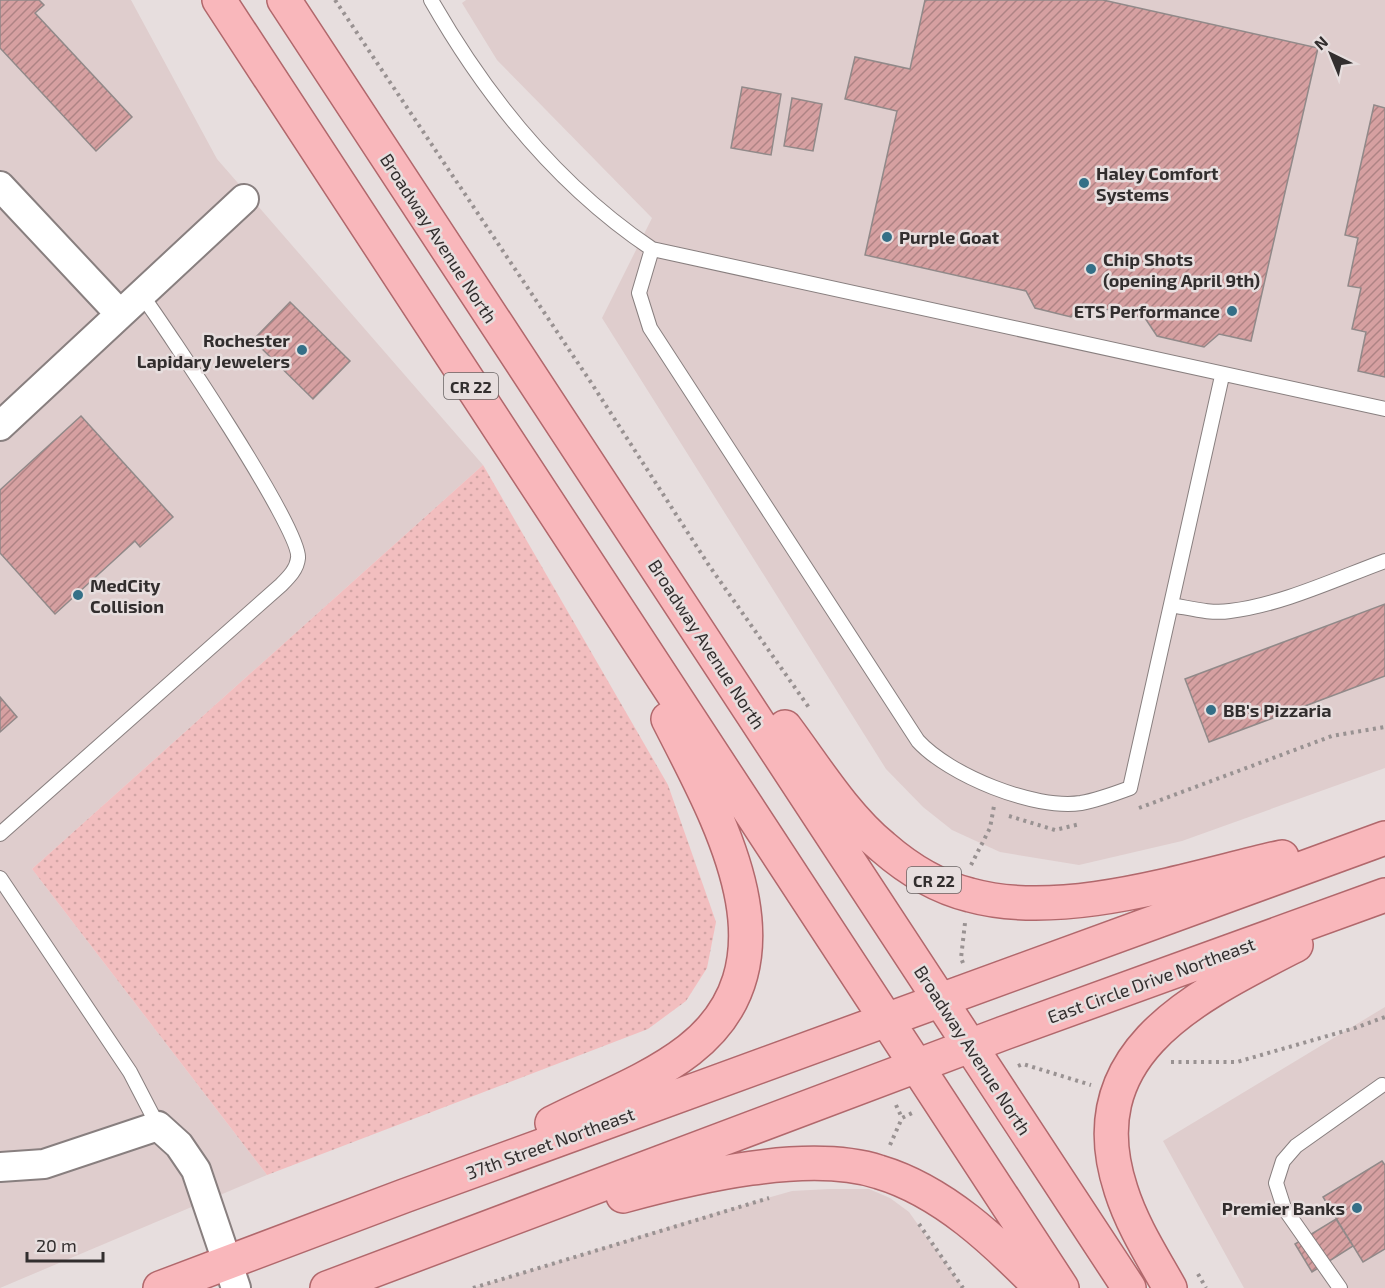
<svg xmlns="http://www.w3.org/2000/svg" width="1385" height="1288" font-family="'Exo 2',sans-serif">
  <defs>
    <pattern id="grass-dots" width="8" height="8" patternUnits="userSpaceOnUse" patternTransform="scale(1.5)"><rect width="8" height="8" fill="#f2bebf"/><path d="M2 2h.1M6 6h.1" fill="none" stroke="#d0a4a4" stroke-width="1.8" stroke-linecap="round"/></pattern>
    <pattern id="building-hatch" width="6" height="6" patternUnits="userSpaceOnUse" patternTransform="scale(1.5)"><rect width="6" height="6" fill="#d6a0a1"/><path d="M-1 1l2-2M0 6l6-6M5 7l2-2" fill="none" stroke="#ae8384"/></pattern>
  </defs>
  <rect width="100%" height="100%" fill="#e7dede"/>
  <path fill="#dfcdcd" d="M0,0H131L217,159L483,465L32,869L267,1175L0,1288Z
    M466,0H1385V768L1182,841L1079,865L1000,852L952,830L923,807L886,769L602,318L652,218L497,60L462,3Z
    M1385,1007V1288H1244L1163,1141Z
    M829,1189H869L890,1198L909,1212L963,1288H473L691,1220L792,1191Z"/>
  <path fill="url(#grass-dots)" d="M483,465L668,785L716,922L707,968L686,1001L648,1029L267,1175L32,869Z"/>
  <path fill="url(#building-hatch)" stroke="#918989" stroke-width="1.5" d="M0,0H39L44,5L35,13L132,117L96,151L0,48Z
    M925,0H1103L1318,48L1251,341L1219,334L1204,347L1157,336L1145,318L1084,304L1071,317L1035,308L1026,291L865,255L897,111L845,99L855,57L910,69Z
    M742,87L781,94L771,155L731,148Z
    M792,98L822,104L813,151L784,146Z
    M1374,105L1385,108V377L1358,371L1366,332L1352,329L1361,288L1348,286L1358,238L1345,235Z
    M290,302L350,361L313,399L253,340Z
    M81,416L173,517L140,547L135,541L55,614L0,553V490Z
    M1385,604V676L1209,742L1185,679Z
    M0,697L17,717L0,732Z
    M1382,1161L1385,1165V1249L1363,1262L1323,1197Z
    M1336,1219L1353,1246L1312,1272L1295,1244Z"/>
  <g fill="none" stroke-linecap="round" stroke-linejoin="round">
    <g stroke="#887f7f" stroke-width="16">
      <path id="service" d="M431,0C487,98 558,186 652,249L1385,409
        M652,249L639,293L650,328L918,741C949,775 1034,810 1081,803C1098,800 1114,794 1130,788L1222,376
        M1171,605C1190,608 1210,614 1230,611C1281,605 1336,579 1385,561
        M0,834L281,585C289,577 297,569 298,558C302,530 165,327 141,294
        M0,878L130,1072L158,1126
        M1340,1288L1284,1208L1276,1183L1283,1161L1296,1146L1382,1085"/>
    </g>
    <g stroke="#887f7f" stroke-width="32">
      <path id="minor" d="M0,186L119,313
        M0,426L244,199
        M0,1167L44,1164L158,1126L179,1145L196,1170L236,1288"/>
    </g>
    <g stroke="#b1686c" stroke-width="36">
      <path id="primary" d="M219,0L1062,1288
        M284,0L1129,1288
        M785,727C815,767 844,815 883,847C907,868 938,887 970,895C1063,921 1189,878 1282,857
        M552,1123C597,1100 649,1081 689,1050C803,961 718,818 668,719
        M623,1196C693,1177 808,1149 879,1172C943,1191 996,1242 1041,1288
        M160,1288L404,1196L1385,838
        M327,1288L1004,1033L1385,895
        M1170,1288C1152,1256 1132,1225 1121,1190C1076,1053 1195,997 1296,945"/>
    </g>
    <path stroke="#999292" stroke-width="4" stroke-dasharray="3 4.5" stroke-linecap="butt" d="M335,0L592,384L708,564L810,709
      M1139,808L1332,736L1385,727
      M1009,816L1055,830L1080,824
      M971,865L990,828L994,806
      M963,963L961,958L965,923
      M1171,1062H1237L1355,1028L1385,1017
      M1018,1066L1023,1064L1091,1085
      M896,1105L902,1118
      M890,1145L902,1118L912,1113
      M919,1224L963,1288
      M1198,1274L1206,1288
      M473,1288L769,1198"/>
    <use href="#service" stroke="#fff" stroke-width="14"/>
    <use href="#minor" stroke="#fff" stroke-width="28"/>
    <use href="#primary" stroke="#f9b7bb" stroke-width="33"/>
  </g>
  <g fill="#346f87" stroke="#e7dede" stroke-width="2">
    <circle cx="1084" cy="183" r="6"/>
    <circle cx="887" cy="237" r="6"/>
    <circle cx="1091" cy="269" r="6"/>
    <circle cx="1232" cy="311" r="6"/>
    <circle cx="302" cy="350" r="6"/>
    <circle cx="78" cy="595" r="6"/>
    <circle cx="1211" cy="710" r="6"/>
    <circle cx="1357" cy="1208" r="6"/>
  </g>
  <g text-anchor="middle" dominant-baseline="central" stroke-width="5" stroke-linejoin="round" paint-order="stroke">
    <g fill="#e7dede" stroke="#686363" stroke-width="1.5">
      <rect x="444" y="373" width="54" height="26" rx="4.5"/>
      <rect x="907" y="867" width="54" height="26" rx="4.5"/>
    </g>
    <g font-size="16" font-weight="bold" fill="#322e2e">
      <text x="471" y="386">CR 22</text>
      <text x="934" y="880">CR 22</text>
    </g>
    <g font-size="18" font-weight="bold" fill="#322e2e" stroke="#e7dede" text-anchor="start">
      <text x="1096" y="173">Haley Comfort<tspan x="1096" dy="21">Systems</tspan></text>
      <text x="899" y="237">Purple Goat</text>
      <text x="1103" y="259">Chip Shots<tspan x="1103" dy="21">(opening April 9th)</tspan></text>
      <text x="1220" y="311" text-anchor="end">ETS Performance</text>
      <text x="290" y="340" text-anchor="end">Rochester<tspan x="290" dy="21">Lapidary Jewelers</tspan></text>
      <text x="90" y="585">MedCity<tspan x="90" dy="21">Collision</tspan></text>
      <text x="1223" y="710">BB's Pizzaria</text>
      <text x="1345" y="1208" text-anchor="end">Premier Banks</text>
    </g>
    <g font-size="18" fill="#322e2e" stroke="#e7dede">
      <text transform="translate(439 238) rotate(57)">Broadway Avenue North</text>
      <text transform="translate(707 644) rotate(57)">Broadway Avenue North</text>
      <text transform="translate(1151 980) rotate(-20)">East Circle Drive Northeast</text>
      <text transform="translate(973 1050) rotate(57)">Broadway Avenue North</text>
      <text transform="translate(550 1143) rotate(-20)">37th Street Northeast</text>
    </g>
  </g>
  <g transform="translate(1331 54) rotate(317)" stroke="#e7dede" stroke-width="4.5" paint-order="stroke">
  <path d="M0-4.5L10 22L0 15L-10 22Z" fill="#322e2e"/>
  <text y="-9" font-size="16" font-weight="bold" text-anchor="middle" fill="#322e2e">N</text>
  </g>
  <path d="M27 1252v9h76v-9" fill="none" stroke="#322e2e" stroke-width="3"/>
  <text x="36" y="1252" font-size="18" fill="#322e2e" stroke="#e7dede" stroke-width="4.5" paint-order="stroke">20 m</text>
</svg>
